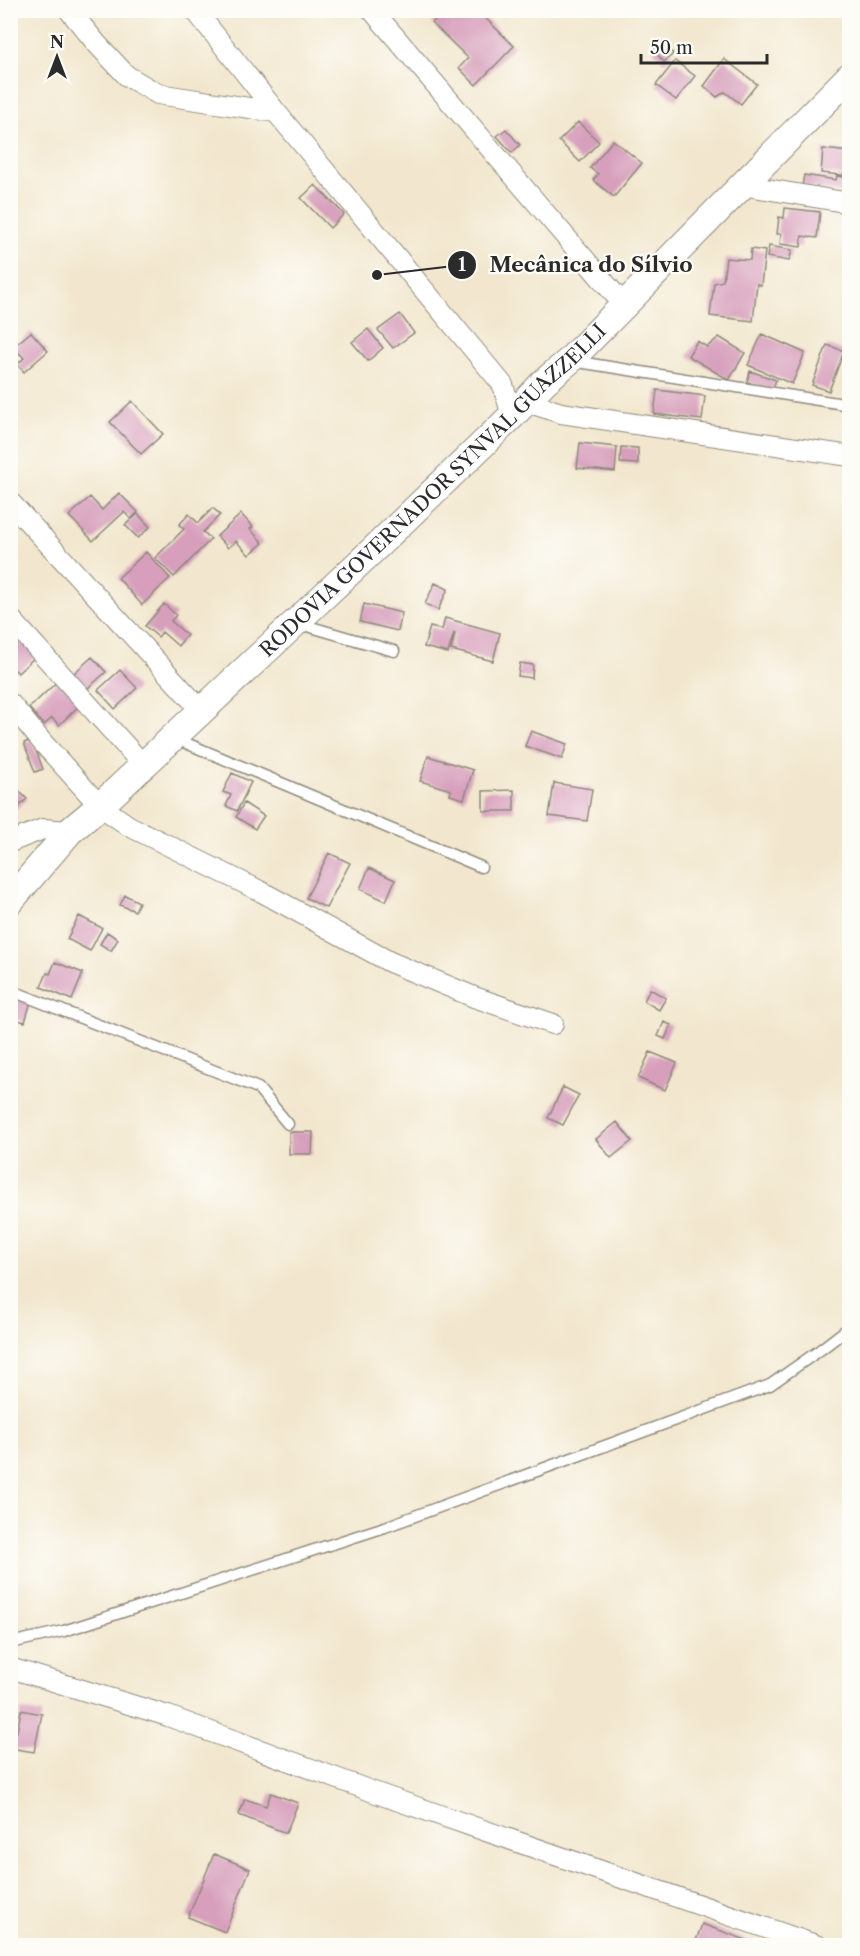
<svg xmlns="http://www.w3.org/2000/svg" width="860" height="1956" font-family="'Libre Caslon Text',serif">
  <rect width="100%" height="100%" fill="#fdfcf7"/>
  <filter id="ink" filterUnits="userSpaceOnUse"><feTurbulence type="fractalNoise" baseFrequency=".0167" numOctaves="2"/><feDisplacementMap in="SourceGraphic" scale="12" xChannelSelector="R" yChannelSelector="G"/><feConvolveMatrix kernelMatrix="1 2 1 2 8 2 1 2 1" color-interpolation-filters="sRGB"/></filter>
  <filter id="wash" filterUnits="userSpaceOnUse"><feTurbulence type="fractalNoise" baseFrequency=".008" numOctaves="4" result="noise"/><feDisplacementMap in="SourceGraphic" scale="24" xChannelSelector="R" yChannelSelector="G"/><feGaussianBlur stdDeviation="1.35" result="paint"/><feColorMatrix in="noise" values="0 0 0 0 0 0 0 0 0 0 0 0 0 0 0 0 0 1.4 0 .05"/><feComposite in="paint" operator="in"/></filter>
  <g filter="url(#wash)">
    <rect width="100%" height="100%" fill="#f2e7ce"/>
    <g id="blocks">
      <path fill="#d79fbc" d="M444,10H477L514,46L476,85L459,68L468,58L432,23Z
        M662,42L673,54L664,62L653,50Z
        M724,59L757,84L741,104L725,92L717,97L704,86Z
        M675,61L695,76L676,100L656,85Z
        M578,122L599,142L580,162L559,141Z
        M506,129L520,145L512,153L497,136Z
        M613,140L642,163L614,197L593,180L598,174L590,168Z
        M823,149L850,152V176L821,173Z
        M804,175L836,180L837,176L850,178V194L802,186Z
        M315,185L344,214L330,228L301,198Z
        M785,208L820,212L817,238L802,236L801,247L780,244L781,234H777L779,217L784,218Z
        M769,246L792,250L789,261L767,257Z
        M751,249L765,251L761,285L757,284L753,321L710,316L714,283L723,281L726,258L750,260Z
        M400,314L414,333L393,348L378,330Z
        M368,329L383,348L368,361L352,342Z
        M31,332L48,351L24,372L17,364L24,358L13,347Z
        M762,334L805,353L792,384L748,365Z
        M719,337L745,353L729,380L688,356L697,341L707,347Z
        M827,345L844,351L829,391L812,385Z
        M750,371L776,380L772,390L747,382Z
        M657,390L705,396L702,420L654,414Z
        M132,401L163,434L141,454L110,422Z
        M580,443L617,447L615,472L577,468Z
        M621,447L638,448V464L620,463Z
        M119,493L138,512L131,519L124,512L93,541L69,516L90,497L102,510Z
        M213,508L220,515L203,532L211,539L174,577L155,558L184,529L179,525L189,514L198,523Z
        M138,514L150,527L138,538L125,525Z
        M241,514L253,527L250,529L263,543L249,555L236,541L228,548L217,536Z
        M146,552L170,578L142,605L118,578Z
        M435,583L448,589L438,610L425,604Z
        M164,604L176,615L171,621L187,635L178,646L162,632L158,637L145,626Z
        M364,604L402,613L398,631L360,622Z
        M445,618L500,633L493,661L451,650L455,633H454L448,653L424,647L430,627L442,630Z
        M15,631L38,654L18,673L10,665V635Z
        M92,657L106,672L87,689L73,674Z
        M520,663L533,665L532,678L518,676Z
        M120,670L137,688L115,709L98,690Z
        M60,679L82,703L59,725L52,718L44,725L29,708Z
        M531,731L567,744L562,759L525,746Z
        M32,740L43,769L35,772L24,743Z
        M428,756L473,770L464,799L450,795L451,790L420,781Z
        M232,773L251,782L237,811L226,806L231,795L223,792Z
        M10,782L27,799L10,814Z
        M554,783L592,789L587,821L549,816Z
        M514,790V811H483V791Z
        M244,803L264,816L255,829L236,817Z
        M329,853L350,863L326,908L306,898Z
        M369,868L395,880L386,901L360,889Z
        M125,895L139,902L135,911L120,905Z
        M79,916L102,928L90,951L67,939Z
        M107,932L118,939L111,951L100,944Z
        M55,962L83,973L72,1000L41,987L47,973L50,974Z
        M650,989L666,998L659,1010L644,1001Z
        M13,996L31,1001L25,1022L10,1018V1003Z
        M664,1022L671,1025L665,1039L658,1036Z
        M650,1052L677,1063L665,1090L638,1078Z
        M563,1087L579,1095L563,1125L548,1118Z
        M617,1122L632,1141L611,1158L596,1139Z
        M289,1132H313L312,1154H289Z
        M21,1710L42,1714L34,1752L10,1748V1731L17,1732Z
        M271,1793L298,1803L286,1833L239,1815L245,1799L266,1806Z
        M214,1854L250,1869L225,1932L188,1917Z
        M702,1924L760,1945V1946H694Z"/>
    </g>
  </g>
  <g filter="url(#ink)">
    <use href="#blocks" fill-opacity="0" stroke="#8e897c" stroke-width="1.5"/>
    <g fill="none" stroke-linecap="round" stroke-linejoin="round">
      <g stroke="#8e897c" stroke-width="13">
        <path id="lane" d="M572,361L850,405
          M297,623L394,651
          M174,738L481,867
          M10,990L258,1088L288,1124
          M10,1643L64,1631L385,1527L770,1385L820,1350L850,1327"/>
      </g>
      <g stroke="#8e897c" stroke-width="22">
        <path id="street" d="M69,10L97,44L127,76L158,94L276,112
          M195,10L276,112L503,385L512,416
          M372,10L623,304
          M742,185L850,203
          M527,402L561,413L850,456
          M10,502L201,710
          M10,618L143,765
          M10,703L43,743L100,806L129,826L262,892L390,962L474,997L553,1024
          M10,842L43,829L70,831
          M10,1668L168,1716L379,1794L818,1946"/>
      </g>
      <g stroke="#8e897c" stroke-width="29">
        <g id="secondary">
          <path id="s1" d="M10,901L70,831L100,806L374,549L512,416L544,382L569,361L850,76"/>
        </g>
      </g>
      <use href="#lane" stroke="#fff" stroke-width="10"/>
      <use href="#street" stroke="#fff" stroke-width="20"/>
      <use href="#secondary" stroke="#fff" stroke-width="27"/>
    </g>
  </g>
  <g text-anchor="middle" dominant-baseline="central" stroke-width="4.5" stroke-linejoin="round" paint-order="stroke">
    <g font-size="20" fill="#2b2b2b" stroke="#fdfcf7">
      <text stroke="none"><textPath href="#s1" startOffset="590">RODOVIA GOVERNADOR SYNVAL GUAZZELLI</textPath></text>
    </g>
  </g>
  <path fill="none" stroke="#2b2b2b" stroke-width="2" d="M377 275L462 265"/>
  <g fill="#2b2b2b" stroke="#fdfcf7" stroke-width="2">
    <circle cx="377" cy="275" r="6"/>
    <circle cx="462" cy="265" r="15"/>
  </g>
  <g font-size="18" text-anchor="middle" font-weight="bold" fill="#fff">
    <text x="462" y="271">1</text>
  </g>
  <g font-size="21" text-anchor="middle" font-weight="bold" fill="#2b2b2b" stroke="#fdfcf7" stroke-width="4.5" stroke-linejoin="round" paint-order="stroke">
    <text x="591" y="272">Mecânica do Sílvio</text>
  </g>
  <rect width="860" height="1956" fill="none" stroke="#fdfcf7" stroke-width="36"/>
  <g transform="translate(57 57)" stroke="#fdfcf7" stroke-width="4.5" paint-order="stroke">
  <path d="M0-4.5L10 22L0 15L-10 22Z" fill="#2b2b2b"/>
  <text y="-9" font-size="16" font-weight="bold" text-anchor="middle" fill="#2b2b2b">N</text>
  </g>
  <path d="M641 54v9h126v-9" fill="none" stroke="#2b2b2b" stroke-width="3"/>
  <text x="650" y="54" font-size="18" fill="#2b2b2b" stroke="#fdfcf7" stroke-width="4.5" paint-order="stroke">50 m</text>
</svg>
